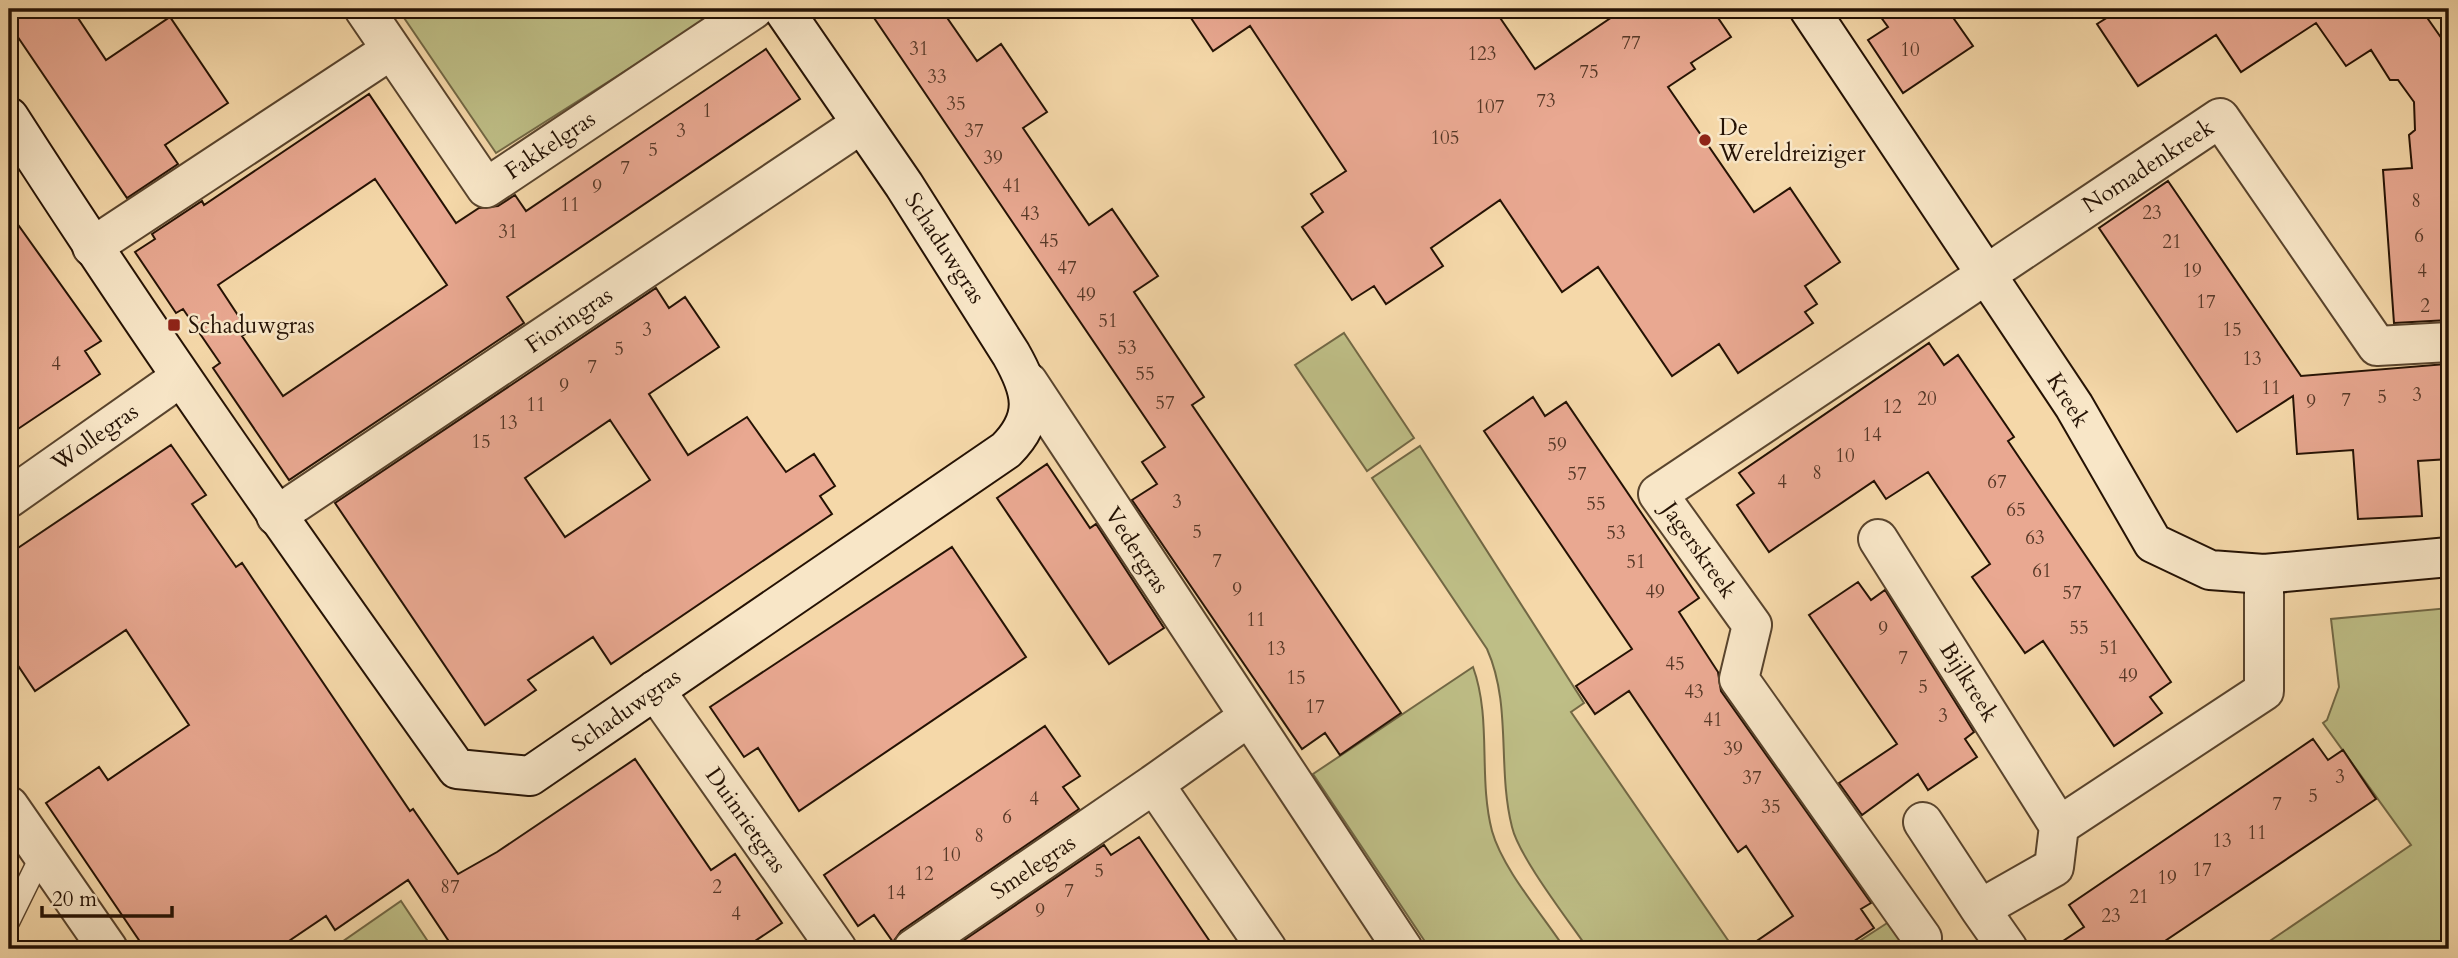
<svg xmlns="http://www.w3.org/2000/svg" width="2458" height="958" font-family="Cardo,serif">
  <rect width="100%" height="100%" fill="#f5d8a9"/>
  <filter id="stains"><feTurbulence type="fractalNoise" baseFrequency=".00286" numOctaves="4"/><feColorMatrix values="0 0 0 0 .2 0 0 0 0 .09 0 0 0 0 .02 0 0 0 .5 -.17"/></filter>
  <radialGradient id="worn" r=".72"><stop offset=".6" stop-color="#630" stop-opacity="0"/><stop offset="1" stop-color="#630" stop-opacity=".3"/></radialGradient>
  <path fill="#bebe86" stroke="#726845" stroke-width="2" d="M398,9H723L496,153Z
    M1344,333L1414,438L1367,471L1295,365Z
    M1420,446L1584,703L1571,712L1734,949H1588C1569,921 1519,857 1512,827C1497,768 1512,705 1487,649L1372,478Z
    M2449,608V949H2258L2411,845L2323,723L2327,720L2339,687L2331,619Z
    M1473,667C1492,719 1478,777 1492,831C1503,870 1543,915 1565,949H1430L1313,774Z
    M401,901L433,949H336L339,944Z
    M1898,916L1921,949H1847Z"/>
  <path fill="#e9a891" stroke="#251204" stroke-width="2" fill-rule="evenodd" d="M9,9H72L106,60L170,17L228,103L165,145L178,164L127,198L9,24Z
    M868,9H941L977,61L1001,44L1047,112L1023,128L1089,225L1112,209L1158,276L1134,292L1204,397L1192,405L1401,713L1340,755L1325,733L1302,749L1132,500L1157,484L1142,462L1165,447Z
    M1185,9H1494L1535,69L1624,9H1712L1731,37L1691,63L1695,69L1668,87L1754,212L1790,188L1840,262L1805,286L1817,304L1805,312L1813,323L1738,373L1719,344L1672,376L1598,267L1562,292L1500,200L1431,248L1443,266L1386,304L1374,286L1352,300L1302,227L1323,212L1311,194L1346,171L1250,26L1213,51Z
    M1875,9H1947L1973,46L1903,93L1868,40L1888,27Z
    M2121,9H2421L2449,49V320L2394,323L2383,170L2412,168L2409,135L2415,130L2414,102L2398,80H2390L2371,50L2346,66L2316,23L2241,72L2216,35L2138,86L2097,24Z
    M766,49L800,99L507,297L524,323L289,480L213,368L220,363L183,309L176,313L135,252L155,239L152,234L202,201L204,205L369,94L456,223L479,208L498,206L515,195L526,211ZM375,179L447,285L283,396L242,336L249,332L218,285Z
    M2168,181L2301,376L2446,364L2449,385V459L2418,461L2422,516L2358,519L2353,450L2297,454L2293,396L2237,432L2099,228Z
    M9,212L101,341L85,351L100,374L9,435Z
    M656,288L669,308L685,297L719,347L649,394L688,455L747,417L786,472L814,454L835,486L820,496L832,514L611,664L593,637L528,680L536,690L485,725L335,503ZM610,420L650,480L565,537L525,478Z
    M1929,343L1944,365L1958,355L2014,437L2008,441L2171,682L2150,697L2162,713L2114,746L2043,641L2025,653L1972,577L1990,564L1928,472L1886,499L1874,481L1769,552L1737,505L1754,493L1739,473Z
    M1533,397L1545,416L1566,402L1699,598L1679,612L1718,672L1721,691L1871,903L1861,909L1874,928L1842,949H1745L1793,916L1746,846L1738,852L1629,691L1595,714L1576,686L1632,649L1484,431Z
    M171,445L206,495L192,504L236,567L242,563L410,811L413,809L458,874L497,852L635,759L711,870L735,854L782,923L743,949H454L408,880L335,930L326,916L277,949H145L46,803L99,767L108,780L189,725L126,630L35,691L9,652V554Z
    M1047,464L1090,528L1096,524L1164,628L1109,664L997,498Z
    M952,547L1026,657L799,811L758,748L744,757L710,707Z
    M1858,582L1871,600L1885,590L1974,732L1965,739L1977,757L1928,790L1918,774L1862,815L1839,783L1897,744L1809,615Z
    M1045,726L1080,776L1063,787L1079,809L901,931L893,942L874,915L858,926L824,875Z
    M2313,739L2328,760L2343,750L2376,799L2153,949H2051L2084,927L2069,905Z
    M1139,837L1215,949H951L1104,845L1111,855Z"/>
  <g fill="none" stroke-linecap="round" stroke-linejoin="round">
    <g stroke="#59442d" stroke-width="24">
      <path id="lane" d="M9,921L42,854"/>
    </g>
    <g stroke="#59442d" stroke-width="42">
      <path id="street" d="M364,9L486,188L754,9
        M92,247L391,50
        M1028,382L1403,949
        M9,498L181,377
        M276,516L861,124
        M1878,539L2059,826
        M655,690L837,949
        M1247,718L1154,784L1267,949
        M9,806L108,949
        M1923,822L1980,909L2054,867L2059,826L2264,691V574
        M1980,909L2008,949
        M1922,938L1739,679L1752,625L1658,494L2220,118L2377,346L2449,342
        M913,949L1154,784"/>
    </g>
    <g stroke="#251204" stroke-width="42">
      <path id="secondary" d="M1809,9L2074,406L2153,543L2210,570L2264,574L2449,557
        M9,117C151,339 304,554 457,769L530,776L1006,450C1039,417 1032,391 1011,354L904,185L783,9"/>
    </g>
    <use href="#lane" stroke="#f8e6c7" stroke-width="21"/>
    <use href="#street" stroke="#f8e6c7" stroke-width="38"/>
    <use href="#secondary" stroke="#f8e6c7" stroke-width="38"/>
  </g>
  <g fill="#8f2418" stroke="#f8e6c7" stroke-width="2.5">
    <circle cx="1705" cy="140" r="7"/>
    <rect x="167" y="318" width="14" height="14" rx="3.5"/>
  </g>
  <g text-anchor="middle" dominant-baseline="central" stroke-width="5" stroke-linejoin="round" paint-order="stroke">
    <g font-size="19" fill="#563827">
      <text x="1631" y="43">77</text>
      <text x="919" y="49">31</text>
      <text x="1910" y="50">10</text>
      <text x="1482" y="54">123</text>
      <text x="1589" y="72">75</text>
      <text x="937" y="77">33</text>
      <text x="1546" y="101">73</text>
      <text x="956" y="104">35</text>
      <text x="1490" y="107">107</text>
      <text x="707" y="111">1</text>
      <text x="681" y="131">3</text>
      <text x="974" y="131">37</text>
      <text x="1445" y="138">105</text>
      <text x="653" y="150">5</text>
      <text x="993" y="158">39</text>
      <text x="625" y="168">7</text>
      <text x="1012" y="186">41</text>
      <text x="597" y="187">9</text>
      <text x="2416" y="201">8</text>
      <text x="570" y="205">11</text>
      <text x="2152" y="213">23</text>
      <text x="1030" y="214">43</text>
      <text x="508" y="232">31</text>
      <text x="2419" y="236">6</text>
      <text x="1049" y="241">45</text>
      <text x="2172" y="242">21</text>
      <text x="1067" y="268">47</text>
      <text x="2192" y="271">19</text>
      <text x="2422" y="271">4</text>
      <text x="1086" y="295">49</text>
      <text x="2206" y="302">17</text>
      <text x="2425" y="306">2</text>
      <text x="1108" y="321">51</text>
      <text x="647" y="330">3</text>
      <text x="2232" y="330">15</text>
      <text x="1127" y="348">53</text>
      <text x="619" y="349">5</text>
      <text x="2252" y="359">13</text>
      <text x="56" y="364">4</text>
      <text x="592" y="367">7</text>
      <text x="1145" y="374">55</text>
      <text x="564" y="386">9</text>
      <text x="2271" y="388">11</text>
      <text x="2417" y="395">3</text>
      <text x="2382" y="397">5</text>
      <text x="1927" y="399">20</text>
      <text x="2346" y="400">7</text>
      <text x="2311" y="402">9</text>
      <text x="1165" y="403">57</text>
      <text x="536" y="405">11</text>
      <text x="1892" y="407">12</text>
      <text x="508" y="423">13</text>
      <text x="1872" y="435">14</text>
      <text x="481" y="442">15</text>
      <text x="1557" y="445">59</text>
      <text x="1845" y="456">10</text>
      <text x="1817" y="473">8</text>
      <text x="1577" y="474">57</text>
      <text x="1782" y="482">4</text>
      <text x="1997" y="482">67</text>
      <text x="1177" y="502">3</text>
      <text x="1596" y="504">55</text>
      <text x="2016" y="510">65</text>
      <text x="1197" y="532">5</text>
      <text x="1616" y="533">53</text>
      <text x="2035" y="538">63</text>
      <text x="1217" y="561">7</text>
      <text x="1636" y="562">51</text>
      <text x="2042" y="571">61</text>
      <text x="1237" y="590">9</text>
      <text x="1655" y="592">49</text>
      <text x="2072" y="593">57</text>
      <text x="1256" y="620">11</text>
      <text x="2079" y="628">55</text>
      <text x="1883" y="629">9</text>
      <text x="2109" y="648">51</text>
      <text x="1276" y="649">13</text>
      <text x="1903" y="658">7</text>
      <text x="1675" y="664">45</text>
      <text x="2128" y="676">49</text>
      <text x="1296" y="678">15</text>
      <text x="1923" y="687">5</text>
      <text x="1694" y="692">43</text>
      <text x="1315" y="707">17</text>
      <text x="1943" y="716">3</text>
      <text x="1713" y="720">41</text>
      <text x="1733" y="749">39</text>
      <text x="2340" y="777">3</text>
      <text x="1752" y="778">37</text>
      <text x="2313" y="796">5</text>
      <text x="1034" y="799">4</text>
      <text x="2277" y="804">7</text>
      <text x="1771" y="807">35</text>
      <text x="1007" y="817">6</text>
      <text x="2257" y="833">11</text>
      <text x="979" y="836">8</text>
      <text x="2222" y="841">13</text>
      <text x="951" y="855">10</text>
      <text x="2202" y="870">17</text>
      <text x="1099" y="871">5</text>
      <text x="924" y="874">12</text>
      <text x="2167" y="878">19</text>
      <text x="450" y="887">87</text>
      <text x="717" y="887">2</text>
      <text x="1069" y="891">7</text>
      <text x="896" y="893">14</text>
      <text x="2139" y="897">21</text>
      <text x="1040" y="911">9</text>
      <text x="736" y="914">4</text>
      <text x="2111" y="916">23</text>
    </g>
    <g font-size="23" fill="#251204" stroke="#f8e6c7" text-anchor="start">
      <text x="1719" y="127">De<tspan x="1719" dy="26">Wereldreiziger</tspan></text>
      <text x="188" y="325">Schaduwgras</text>
    </g>
    <g font-size="23" fill="#251204" stroke="#f8e6c7">
      <text transform="translate(550 145) rotate(-34)">Fakkelgras</text>
      <text transform="translate(2148 166) rotate(-33)">Nomadenkreek</text>
      <text transform="translate(945 248) rotate(57)">Schaduwgras</text>
      <text transform="translate(569 320) rotate(-34)">Fioringras</text>
      <text transform="translate(2068 400) rotate(58)">Kreek</text>
      <text transform="translate(95 437) rotate(-35)">Wollegras</text>
      <text transform="translate(1137 550) rotate(57)">Vedergras</text>
      <text transform="translate(1699 550) rotate(55)">Jagerskreek</text>
      <text transform="translate(1969 682) rotate(58)">Bijlkreek</text>
      <text transform="translate(626 710) rotate(-35)">Schaduwgras</text>
      <text transform="translate(746 820) rotate(55)">Duinrietgras</text>
      <text transform="translate(1033 867) rotate(-34)">Smelegras</text>
    </g>
  </g>
  <rect width="2458" height="958" fill="none" stroke="#f5d8a9" stroke-width="35"/>
  <rect x="10" y="10" width="2437" height="937" fill="none" stroke="#251204" stroke-width="3.5"/>
  <rect x="18" y="18" width="2423" height="923" fill="none" stroke="#251204" stroke-width="2"/>
  <path d="M42 906v10h130v-10" fill="none" stroke="#251204" stroke-width="3.5"/>
  <text x="52" y="906" font-size="21" fill="#251204" stroke="#f8e6c7" stroke-width="5" paint-order="stroke">20 m</text>
  <rect width="100%" height="100%" filter="url(#stains)"/>
  <rect width="100%" height="100%" fill="url(#worn)"/>
</svg>
